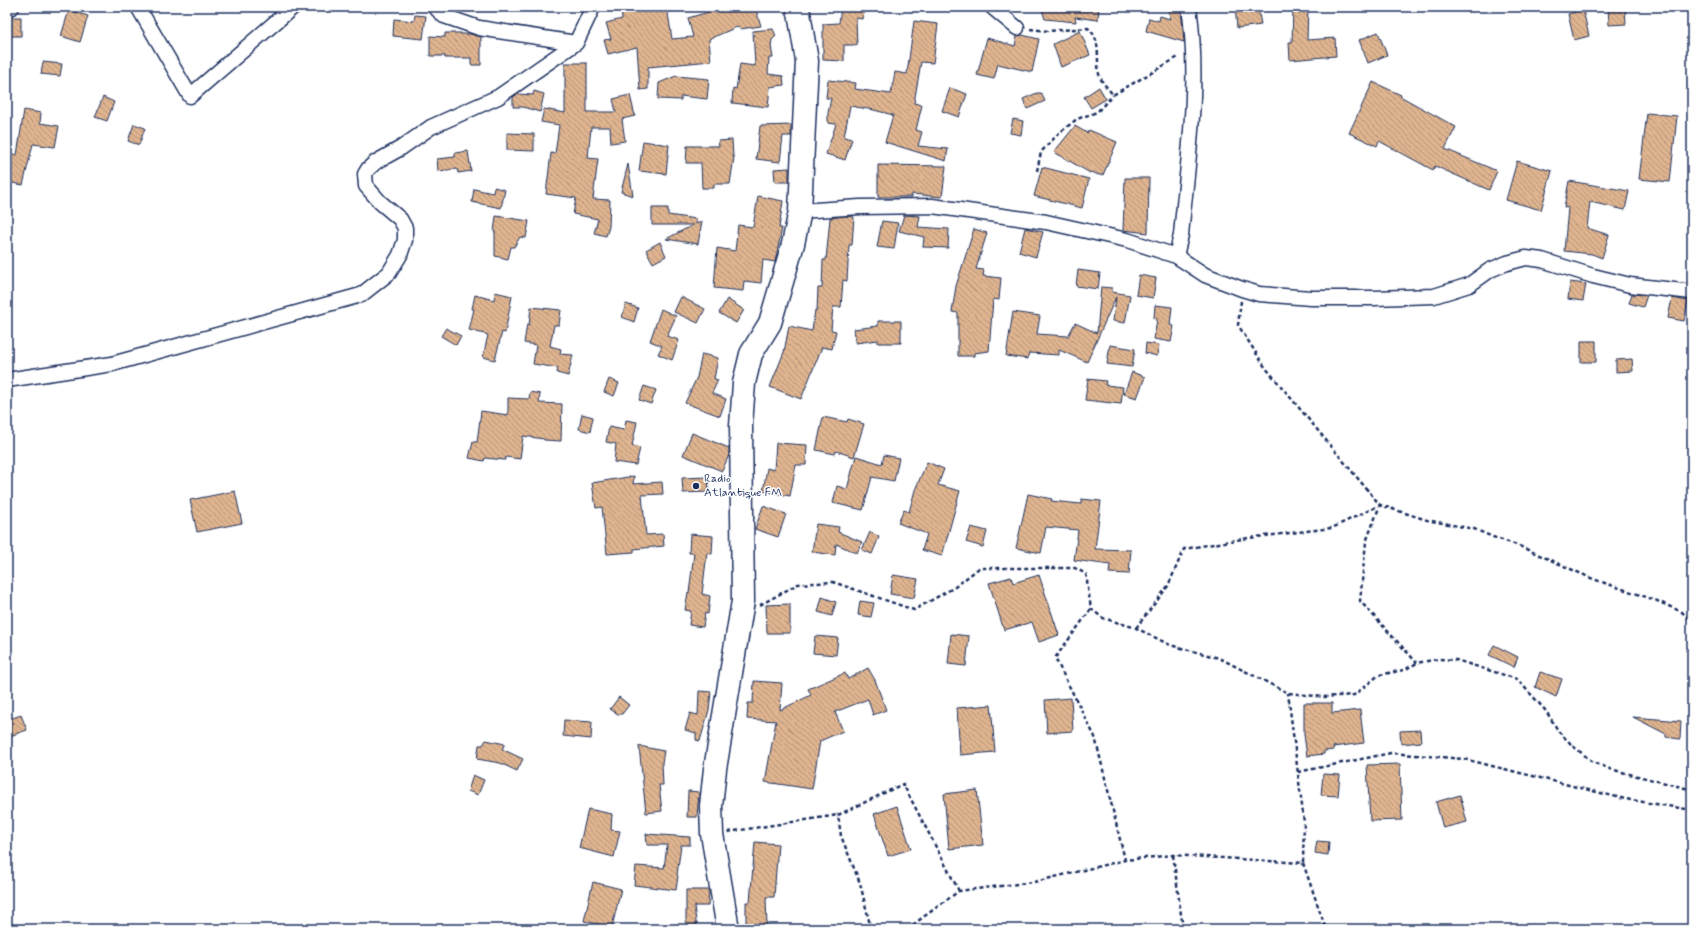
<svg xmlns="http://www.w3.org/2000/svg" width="1699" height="936" font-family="Mynerve,sans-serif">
  <defs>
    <pattern id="building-back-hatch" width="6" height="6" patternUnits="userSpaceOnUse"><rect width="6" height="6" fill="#dfb48f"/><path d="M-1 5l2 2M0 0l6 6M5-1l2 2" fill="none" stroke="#b49378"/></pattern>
  </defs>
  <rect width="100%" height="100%" fill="#fff"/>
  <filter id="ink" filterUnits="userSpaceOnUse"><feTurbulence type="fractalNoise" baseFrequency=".025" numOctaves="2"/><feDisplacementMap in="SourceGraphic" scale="8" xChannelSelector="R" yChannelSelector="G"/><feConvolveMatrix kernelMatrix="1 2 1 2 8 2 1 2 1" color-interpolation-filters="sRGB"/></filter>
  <g filter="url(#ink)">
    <path fill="url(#building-back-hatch)" stroke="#1b2f5e" d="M621,7H667L672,39L693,37L688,18L726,7H755L761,26L740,29L737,27L709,39L711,61L648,67V89L640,90L637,47L608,54L604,40L611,39L606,23L622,19Z
      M841,7L865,9L862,19L856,18L857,45H844V61L823,60V24L839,23Z
      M1041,7H1099L1098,20L1075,17L1076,22L1045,19Z
      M1168,7H1181L1184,42L1146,31L1149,18L1159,21L1160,16L1170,19Z
      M1235,7H1258L1261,25L1237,28Z
      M1293,7H1308L1307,40L1335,38L1336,56L1290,60L1289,42H1292Z
      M1608,7H1625L1626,24L1609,25Z
      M69,10L88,16L80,42L61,36Z
      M1583,10L1589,36L1574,40L1568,14Z
      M415,15L426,16L423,39L393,36L394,19L414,21Z
      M7,17H21V36H7Z
      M914,21L938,24L933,63L921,62L914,103L922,105L916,130L922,132L918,146L948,149L946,161L885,142L893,115L874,110L850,106L844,137L852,139L845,160L826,154L836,124L828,123V113L831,98H826L828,80L856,83L855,89L891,94L895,72L907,74Z
      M773,29L776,36L772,40L771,46L773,58H769L768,74L783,76L784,85L770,87L768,107L732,103L733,88L736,89L740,64L755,66L753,31Z
      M1080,31L1090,55L1061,67L1053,44Z
      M1378,32L1387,55L1368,63L1359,40Z
      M445,33H461V34H470L481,37V65H471V58H445V56H430V36L445,37Z
      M1022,35L1039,39L1032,72L998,64L994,79L977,75L987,38L1015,46L1017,36Z
      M43,62L62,64L60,76L41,74Z
      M565,63H587V112H616L613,99L630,95L635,116L622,119L625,141L611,143L610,127H591L588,158L598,159L593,199L610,200L609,227L606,236L594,233L598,219L573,214L576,198L546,194L551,153L555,154L559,125L541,122L544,109L565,113Z
      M676,76L709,79L707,99L681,96V100L658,99L659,83Z
      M1373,82L1401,95L1400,96L1456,127L1445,149L1497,171L1489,190L1435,166L1433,170L1379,141L1377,146L1349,133Z
      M1099,87L1106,99L1091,108L1084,97Z
      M950,88L967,94L959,117L942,111Z
      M534,91L544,94L540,112L523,107H513V97L518,94L533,95Z
      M1037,93H1041L1045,101L1027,109L1023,99Z
      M103,97L114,102L107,121L95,117Z
      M24,110L41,113L40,123L59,126L55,147L33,144L23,185L7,182V152L17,155Z
      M1647,113L1677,116L1670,182L1639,179Z
      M1013,119L1023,121L1021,135L1010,133Z
      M134,124L145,128L139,145L128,141Z
      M791,125V136H783L780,162L756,159L760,126Z
      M1075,126L1087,133L1089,130L1117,142L1103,175H1099L1091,172L1090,173L1054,152Z
      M507,133L534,134V151L507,150Z
      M732,140L733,157H734L730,184H714V188H702L701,163H686L687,146H719L718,141Z
      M643,141L669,145L666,174L639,171Z
      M468,151L471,171L458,173L457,169L438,171L437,159L455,157V153Z
      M1517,161L1552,171L1541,210L1506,200Z
      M628,164L633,196L621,192Z
      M878,165L946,166L942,197L912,194V197H878Z
      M1042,167L1089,179L1082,208L1034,196Z
      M789,168V182H775L774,169Z
      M1125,178H1149L1148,233L1123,230Z
      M1569,181L1629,191L1625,210L1590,202L1587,228L1609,235L1602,258L1592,254L1564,251L1568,208L1564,207Z
      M494,187L505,190L501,208L472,202L474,189L493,193Z
      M758,196L783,201L779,228H782L775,262L763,260L761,283L744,281L743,291L714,288L717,248L735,251L738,225L753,227Z
      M652,208H668V215L696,219V224L702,221L698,244L666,239L693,225H652Z
      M904,215L920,216L918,227L949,229L948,248L923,247L924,237L899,231Z
      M496,216L529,221L526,238L520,237L514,247H511L508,259L495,256V232H494Z
      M846,216L854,217L852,245H849L847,281L843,280L841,307H833L831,330L836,331L832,349L822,347L801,399L770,387L784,352L789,326L812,331L815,310H817L818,288H822L823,260H826L830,218Z
      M882,221L898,223L894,249L877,247Z
      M1025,228L1043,232L1036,257L1019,252Z
      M974,229L987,233L976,269L984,270L983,276L1001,278L999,300L993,299L989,351L974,353V356H958V313L952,312L956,286Z
      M660,242L666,256L653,263L646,250Z
      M1078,270L1100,273L1098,289L1076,286Z
      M1139,275L1156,278L1153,298L1136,295Z
      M1570,282L1586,284L1583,301L1568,299Z
      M1101,287L1112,288V292L1130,295L1125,323L1113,321L1116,297L1087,362L1059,350V355L1029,353L1028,359L1006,356L1013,312L1040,316L1037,334L1068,336L1075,323L1097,333Z
      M495,292L512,296L505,333L502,332L495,360L483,357L488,335L469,330L474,309H472L475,295L494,300Z
      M1632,294L1647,295L1643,307L1629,303Z
      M681,297L705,309L698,323L674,312Z
      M1672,298L1688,301L1684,321L1668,318Z
      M727,299L744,310L736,323L719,313Z
      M626,304L638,308L634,322L622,317Z
      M1155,305L1172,307L1170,325L1174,326L1171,342L1154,339L1157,319L1154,318Z
      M531,307L561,310L559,325H554L550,346L561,349L560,354L573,355L568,376L557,373L558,368L533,364L536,345L524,343L527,324L529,325Z
      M661,309L676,316L667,336L679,340L672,360L658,354L662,346L650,341Z
      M878,321H901V343H878V340L856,343L854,329L878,326Z
      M446,328L461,336L456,345L441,336Z
      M1581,341H1596V362H1581Z
      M1146,343L1159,345L1157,356L1145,353Z
      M1110,345L1135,349L1132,367L1107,364Z
      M702,354L718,358L714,379L718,380L712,393L726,399L720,416L685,403L697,377Z
      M1632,359L1633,371L1616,372V360Z
      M1132,372L1145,377L1137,398L1124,394Z
      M609,379L619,383L614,396L604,392Z
      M1088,379L1106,381L1105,385L1123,387L1121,404L1085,400Z
      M644,386L656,390L651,404L639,400Z
      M530,392L540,394L539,403L562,404L561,441L544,440V439L523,436L520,459L506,457L505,460L485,458L484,461L469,458L473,442H477L481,411L508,415V398L529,399Z
      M582,414L593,417L590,432L579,429Z
      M823,417L847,422L848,419L864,424L854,457L836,451L835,454L816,450Z
      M626,420L637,422L632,446L640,448L636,465L614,462L616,444L606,442L609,427L624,430Z
      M692,433L729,448V455L722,471L683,455Z
      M776,443L807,445L806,465H796L790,496L763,491L767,468L774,470Z
      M884,455L899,458L894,481L872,477L863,510L833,503L837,486L847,489L856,456L882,464Z
      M927,462L944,469L938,485L960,491L942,556L922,550L927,534L898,523L904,510L909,512L915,490Z
      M634,476L633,484L662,482L663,494L642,495L646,535L663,534L664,546L634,549V552L607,554L602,507L596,508L592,483Z
      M708,477L709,492L683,493L682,478Z
      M235,491L242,523L197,532L190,500Z
      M1028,494L1052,499L1051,501L1081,504V499L1101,501L1095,549L1131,550L1129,574L1109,573L1110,565L1074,560L1078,530L1046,527L1041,553L1016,548Z
      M763,506L786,514L778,537L755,529Z
      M816,524L839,527L838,532L862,542L857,553L836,544L835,555L812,552Z
      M971,527L987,531L983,547L966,542Z
      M870,532L879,537L872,554L862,550Z
      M690,534L713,536L712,554L707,553L702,594L710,596L708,614L705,613L703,627L689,625L691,611L685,610L688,592L689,593L694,553H689Z
      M893,575L918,579L914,598L890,594Z
      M1039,575L1059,635L1039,642L1032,622L1004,630L989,583L1011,577L1013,583Z
      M822,597L836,602L832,616L818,612Z
      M860,601L874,603L871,617L858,615Z
      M790,604V633H767L766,605Z
      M951,634L969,636L966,666L948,664Z
      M815,636L838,638L836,655L813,653Z
      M1494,645L1518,657L1514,667L1489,655Z
      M868,668L875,680L886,710L873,715L868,699L835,712L843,731L820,741L812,789L765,782L776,721L747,719L748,703H753L754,681L782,683L780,710L811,695L808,689L845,673L848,679Z
      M1540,672L1562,679L1556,697L1535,687Z
      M699,691L711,692L709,710L700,741L696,740V733L685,730L690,713L698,715Z
      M619,697L629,705L622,714H618L610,709Z
      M1071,698L1073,731L1047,733L1045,700Z
      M1304,703H1332V713L1360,710L1364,743L1333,747L1334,750L1324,751V754L1307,756L1304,735Z
      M991,705L995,752L960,755L957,708Z
      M21,715L27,730L10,736L7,728V720Z
      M1633,717L1681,721L1680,739L1666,737V734Z
      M564,720L592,722L591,739L563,736Z
      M1420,730L1421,742L1401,744L1400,731Z
      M486,740L505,744L502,749L523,759L517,771L500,763L477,759L479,745H483Z
      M639,746L664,751L662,763L663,785H659L662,811L646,813Z
      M1400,764L1402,820L1370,821L1367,765Z
      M1323,774L1340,775L1338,796L1321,795Z
      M473,775L484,780L478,795L468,791Z
      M977,790L983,845L949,849L944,794Z
      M688,791L699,792L697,817H687Z
      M1460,795L1467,822L1443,828L1436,802Z
      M897,806L911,849L888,856L874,814Z
      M588,809L612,814L611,830L620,831L614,857L579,848Z
      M646,834L690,837V845H681L677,875L678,876L676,890L634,885L636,866L664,868L667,845H647Z
      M1317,841L1329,842L1328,855L1315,853Z
      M755,842L778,844L774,897H766L767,929H746V902H750Z
      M593,882L621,889L612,927L584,921Z
      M686,890H709L708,906H694L697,929H686Z"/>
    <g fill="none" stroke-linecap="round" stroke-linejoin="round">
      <g stroke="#1b2f5e" stroke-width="17">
        <path id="street" d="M138,7L190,96L293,7
          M435,7L444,16L479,28L576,43
          M992,7L1017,28
          M7,8L12,7
          M800,211L860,207L932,206L1046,222L1127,240L1176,256L1205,275L1242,289L1259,294L1311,298H1374L1434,296L1469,285L1490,270L1507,263L1526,258L1542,260L1593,276L1630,285L1692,292
          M1176,256L1181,235C1188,160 1200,82 1189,7
          M7,380L112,364L361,295L389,273L400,255L405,240V228L400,219L380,202L366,186L365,174L368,169L376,162L401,148L431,127L498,97L576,43L593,7"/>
      </g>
      <g stroke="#1b2f5e" stroke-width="25">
        <path id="primary" d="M728,929L712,834L711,806L715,769L743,601L741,426L744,383L751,354L770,323L793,244L800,211L807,61L799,13L797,7"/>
      </g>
      <path stroke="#1b2f5e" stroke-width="2.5" stroke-dasharray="4 3" stroke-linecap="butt" d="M1030,29L1048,31L1088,28C1102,40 1096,58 1099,74C1100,81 1109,89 1113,95L1180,56
        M1037,171L1041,152L1059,133L1077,119L1097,112L1113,95
        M1241,301L1238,325L1265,367L1380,505L1427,520L1474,529L1493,537L1517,545L1593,579L1655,600L1682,612L1692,622
        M760,605L798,584L833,582L914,610L955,587L979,568H1075L1086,574L1091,609L1103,618L1136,628L1170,645L1219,658L1288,693L1324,697L1354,695L1379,675L1404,670L1417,663L1438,659L1456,660L1517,679L1546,711L1559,732L1574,747L1593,762L1610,769L1685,788L1692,791
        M1091,609L1055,658L1095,737L1125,860L1173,855L1303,863L1304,822L1288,693
        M1136,628L1168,586L1184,549L1248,538L1332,528L1380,505L1366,542L1360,601L1417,663
        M1298,772L1391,753L1464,759L1625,799L1692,810
        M728,832L838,815
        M1173,855L1183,929
        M1303,863L1326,929
        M871,929L860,883L841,836L838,815L903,784L959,891
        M907,929L959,891L1034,882L1125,860"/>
      <use href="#street" stroke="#fff" stroke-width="14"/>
      <use href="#primary" stroke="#fff" stroke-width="22"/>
    </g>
  </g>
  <circle fill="#1b2f5e" stroke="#fff" stroke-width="1.5" cx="696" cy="486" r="4"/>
  <g text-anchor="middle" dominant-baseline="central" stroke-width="3" stroke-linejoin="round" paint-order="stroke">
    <g font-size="12" fill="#1b2f5e" stroke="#fff" text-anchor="start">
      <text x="704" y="479">Radio<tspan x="704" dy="14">Atlantique FM</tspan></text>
    </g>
  </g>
  <rect width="1699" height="936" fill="none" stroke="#fff" stroke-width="24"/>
  <rect x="12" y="12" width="1675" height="912" fill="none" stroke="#1b2f5e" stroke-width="1.5" filter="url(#ink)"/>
</svg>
